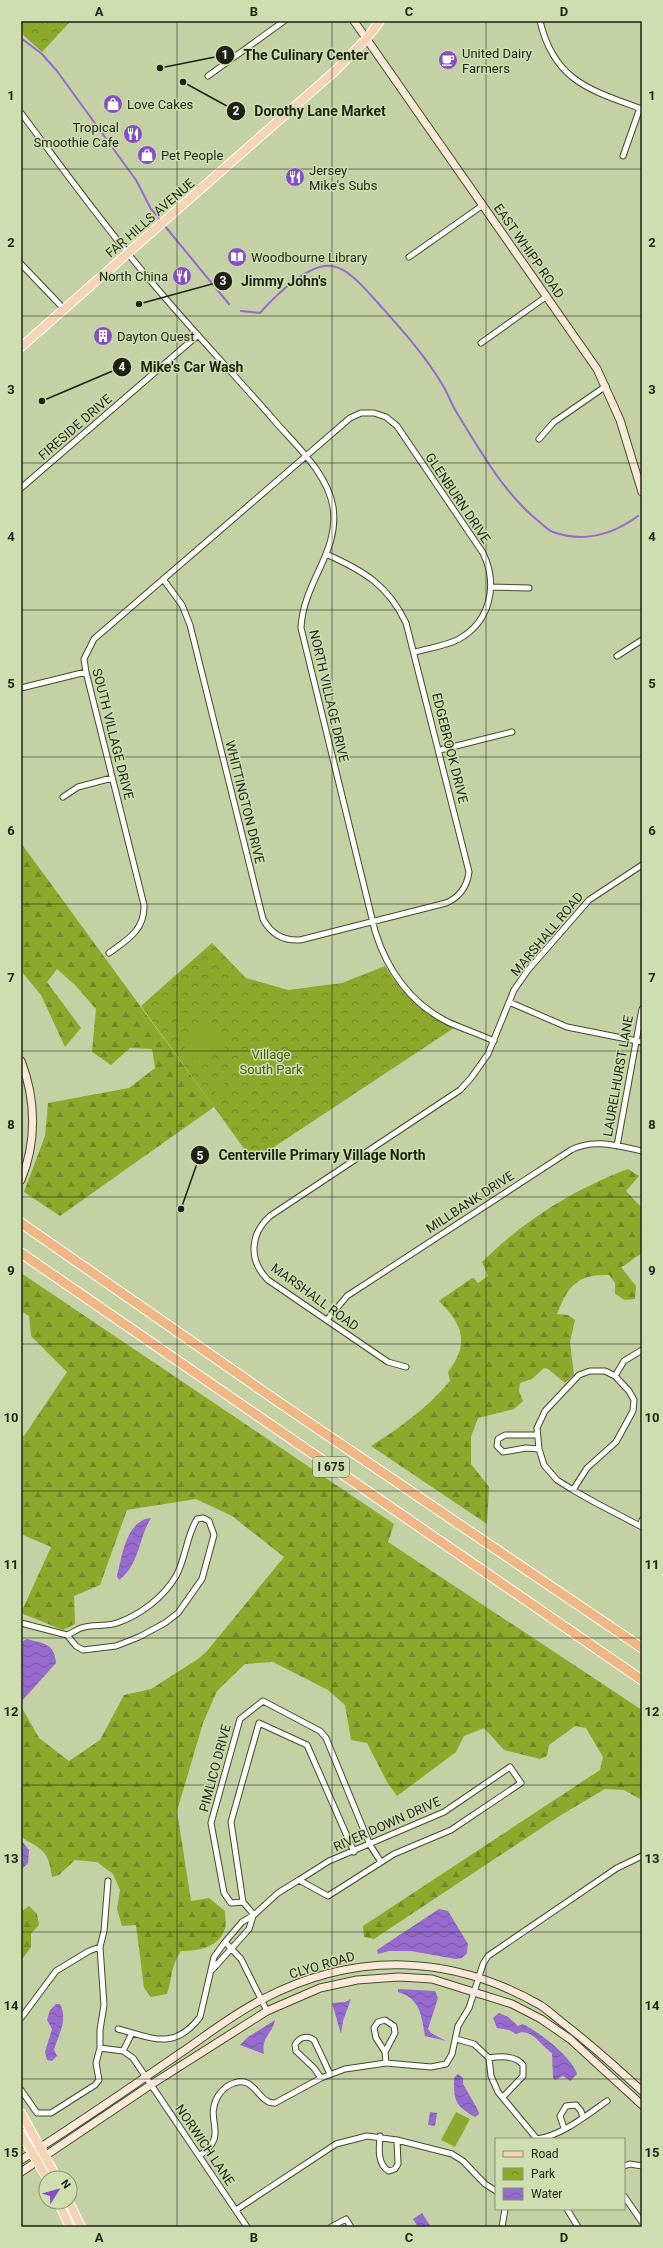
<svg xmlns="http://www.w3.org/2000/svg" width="663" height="2248" font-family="Roboto,sans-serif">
  <defs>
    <pattern id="forest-firs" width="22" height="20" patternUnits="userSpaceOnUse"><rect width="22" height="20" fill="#8ca92c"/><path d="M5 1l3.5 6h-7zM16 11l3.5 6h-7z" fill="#728924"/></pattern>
    <pattern id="park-crowns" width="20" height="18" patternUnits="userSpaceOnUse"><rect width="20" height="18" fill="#8ca92c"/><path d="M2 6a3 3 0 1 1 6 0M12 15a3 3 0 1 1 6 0" fill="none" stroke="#728924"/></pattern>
    <pattern id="water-waves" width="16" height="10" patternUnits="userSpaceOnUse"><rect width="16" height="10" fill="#966ace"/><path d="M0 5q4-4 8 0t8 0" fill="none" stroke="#7a57a6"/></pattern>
  </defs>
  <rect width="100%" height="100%" fill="#c3d1a5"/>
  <path fill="url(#forest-firs)" d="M21,843L214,1107L60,1216L24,1192L45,1136L48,1103L129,1088L155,1068L152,1049L130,1048L111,1065L92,1052L96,1009L75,985L57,969L47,982L81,1028L65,1047L41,995L21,971Z
    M628,1169L639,1176L626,1191L642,1208V1254C633,1257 629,1264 621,1267L636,1286L635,1299L625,1300L615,1294V1283L609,1275C577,1274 568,1286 557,1314L568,1315L575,1320L570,1342L574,1375L565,1383L548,1369L544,1368L532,1379L520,1383L519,1391L523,1401L514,1409L478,1418L471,1437V1464L489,1487L487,1524L371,1446C401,1427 427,1408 450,1381L448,1372C470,1343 463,1325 439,1301L472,1278H474L478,1283L488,1276L482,1262C523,1221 574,1189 628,1169Z
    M21,1273L394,1524L388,1542L642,1710V1800L624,1790L605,1789L561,1815L374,1939L364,1937L363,1926L600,1770L603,1757L586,1728L575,1726L549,1745L547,1756L540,1759L504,1750L484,1728L464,1736L456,1752L397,1796L387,1782L367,1743L351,1740L345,1705L328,1690L273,1662L245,1664L217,1691L203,1723L177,1811L191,1901L209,1898L225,1911C225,1917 227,1926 224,1931C217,1948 198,1951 181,1951C170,1967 173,1977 167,1994L151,1997L144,1988L136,1925L122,1926L117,1909L120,1890L113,1874L97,1862L75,1860L59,1875L52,1877C48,1850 44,1851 21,1837V1706L39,1738L69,1761L100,1740L124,1695L151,1689L198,1659L207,1651L284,1557L232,1516L196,1499L127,1510L100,1585L74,1596L75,1624L63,1630L21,1613L51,1547L21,1534V1435L24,1436L67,1372L31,1336L29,1316L21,1311Z
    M29,1906L37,1914L39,1925L31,1934V1947L21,1961V1912Z"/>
  <path fill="url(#park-crowns)" d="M21,21H70V22L42,52L21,33Z
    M212,943L246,978L288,990L342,983L385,966C401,994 425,1015 454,1028L253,1161L141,1006Z"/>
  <path fill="#8ca92c" d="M209,1023L226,1047L198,1066L182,1042Z
    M220,1078L228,1089L218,1096L210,1085Z
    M456,2112L470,2119L455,2147L441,2140Z"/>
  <path fill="url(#water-waves)" d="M151,1518C138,1539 140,1564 119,1580L117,1576C122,1557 126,1520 151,1518Z
    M27,1639C45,1644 54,1643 56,1663L21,1702V1642Z
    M21,1840L29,1850L28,1863L21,1870Z
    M439,1909L448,1911L468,1944L467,1953L462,1958L456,1959L411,1951H389L378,1954L377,1950Z
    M398,1989L435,1991L438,1998L428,2029L431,2033L446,2041L425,2036C421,2015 421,1999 398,1992Z
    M351,1999L343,2021L341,2034L332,2003L345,2002Z
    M56,2004H60C68,2020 59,2033 54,2050L57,2056L52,2061L47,2060L45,2052L52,2029L47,2020L50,2010Z
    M499,2013L508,2017L518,2026L523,2024C539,2032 572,2057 577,2074L570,2081L563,2076L555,2080L553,2078L552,2053C541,2046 531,2026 516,2034L509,2030L497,2028L493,2018Z
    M275,2020C272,2035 261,2036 264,2054L240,2045L248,2037Z
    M458,2074L463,2078V2084L478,2110L479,2114L475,2117C454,2105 454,2100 454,2078Z
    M430,2112L437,2113L435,2126L428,2125Z
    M422,2213L431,2227H418L413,2219Z"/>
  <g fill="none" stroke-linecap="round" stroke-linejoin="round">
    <path stroke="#966ace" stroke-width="2" d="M21,38L42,54L57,71L136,180L151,209L162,221
      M164,225L229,304
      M241,311L260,313C274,297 309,262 332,266C350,269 366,290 378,303C401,329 424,354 442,384C448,393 451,404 457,413C479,449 504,493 536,519C541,523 547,530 553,532C584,543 612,535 638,516"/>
    <g stroke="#424d27" stroke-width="7">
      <path id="street" d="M540,21C554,81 590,90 642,109
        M208,76L284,21
        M21,113C63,169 104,226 149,279C189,327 232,372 273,419C295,445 327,472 333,507C340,552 303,582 301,628L375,931C387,970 411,1004 448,1022C463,1029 479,1034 494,1041
        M623,156L640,108
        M409,257L483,205
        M21,264L64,309
        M481,343L547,296
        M539,439L554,422L606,386
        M21,488L198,335
        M163,579L182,605L190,625L263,919C271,934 283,941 300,940L446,903C460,897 467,887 469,872L406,623C388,585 364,571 326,554
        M491,587L529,588
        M617,656L642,640
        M21,688L86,672
        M440,750L512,732
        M63,797L78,787L112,778
        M109,953C127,940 145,930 144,905L86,672L84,659L94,639L350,418L361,413H374L386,417L397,426L483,553C498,584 491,621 459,639C446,646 429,648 415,652
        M509,1002L567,1027L642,1042
        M617,1146L642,1009
        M327,1320L347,1296L571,1150C594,1138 618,1146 642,1151
        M406,1367L388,1362L268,1280C248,1260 250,1234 270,1216L460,1090L471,1078L488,1054L514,990L528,970L589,900L642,865
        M615,1376L624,1361L642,1350
        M537,1435H505L498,1439L497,1446L503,1452L526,1448L539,1449
        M573,1490L587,1468L616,1442L633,1411L634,1400L629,1391L615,1376L605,1371H590L579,1375L545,1411L537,1428L539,1449L544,1465L557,1480L573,1490L596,1503L642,1527
        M640,1526L642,1520
        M21,1623L67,1635C72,1633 76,1630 81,1628C92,1624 105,1627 117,1623C140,1615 163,1598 176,1576C186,1558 186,1537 197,1519L203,1518L209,1521L214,1535L202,1579L178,1613L165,1623L139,1637L116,1646L83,1650L76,1646L67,1635
        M243,1902L231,1903L224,1893L211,1823L240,1719L263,1701L320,1731L326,1738L370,1845L381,1862
        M254,1915L243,1902L231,1822L259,1723L307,1745L354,1852
        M225,1942L241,1959L267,2011
        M212,1970L249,1929L253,1916
        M21,2018L56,1971L89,1951L100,1947
        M385,2020L394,2026L395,2033L385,2052L376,2038L374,2028L378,2022Z
        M118,2029C153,2038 174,2051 200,2017L214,1957L225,1942L242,1922L254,1915L278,1893L299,1880L328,1896L394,1854L451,1830L521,1783L510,1767L444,1812L329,1861L299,1880
        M456,2039L474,2044L489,2058L491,2076L498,2092L537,2139C561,2136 587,2115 607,2101
        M100,2048L123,2051L133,2058L247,2227
        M123,2051L132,2033
        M385,2052L386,2063
        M489,2058C501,2056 516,2055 523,2065V2076L503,2097
        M321,2078L314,2068L296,2051L295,2045C299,2037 307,2035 314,2040L330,2074
        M21,2090L37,2113H51L95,2085L99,2080L96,2063L100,2048V2030L104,2005L100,1947L104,1931L108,1881
        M564,2128L560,2116L566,2106L576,2105L581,2111L583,2118
        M380,2136C379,2147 377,2165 389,2171L395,2169L398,2164L397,2140
        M199,2156C231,2134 203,2122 218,2096C222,2090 227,2085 234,2083C255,2075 258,2104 275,2103L321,2078L345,2069L386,2063L431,2067L446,2064L452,2054L458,2026L469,2008L483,1964L488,1956L617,1868L642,1856
        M624,2166L630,2164L642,2166
        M624,2196L642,2222
        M567,2209L578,2227
        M236,2210L336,2144L367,2136L397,2140L452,2154L463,2161L485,2184L496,2191
        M331,2227L346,2219L351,2227
        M502,2227L505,2209"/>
    </g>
    <g stroke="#424d27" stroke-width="9">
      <path id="secondary" d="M354,21L597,369L620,420L642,492
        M21,1061C36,1099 37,1142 21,1180
        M21,2160C74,2126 127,2090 179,2054C207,2035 233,2014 263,1999C355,1951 451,1954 540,2005C548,2010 555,2017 563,2023C590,2044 616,2067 642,2091
        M21,2172L152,2084L267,2011L320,1988L357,1980L399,1977L432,1979L512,2004L541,2019L570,2039L642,2105"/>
    </g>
    <g stroke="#fff" stroke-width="10">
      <path id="primary" d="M21,347L335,71L367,38L380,21
        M21,2113L57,2178
        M21,2134L47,2178
        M58,2202L70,2227
        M69,2202L81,2227"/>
    </g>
    <g stroke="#fff" stroke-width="11">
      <path id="highway" d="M21,1223L280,1403L642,1648
        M21,1253L642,1680"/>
    </g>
    <use href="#street" stroke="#fff" stroke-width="5"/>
    <use href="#secondary" stroke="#fae9db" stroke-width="7"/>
    <use href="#primary" stroke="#f5d4b6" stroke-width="8"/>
    <use href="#highway" stroke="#efb786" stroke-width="9"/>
  </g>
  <path fill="none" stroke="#1e2212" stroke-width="1" stroke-opacity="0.55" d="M177,21V2227M332,21V2227M486,21V2227M21,169H642M21,316H642M21,463H642M21,610H642M21,757H642M21,904H642M21,1051H642M21,1197H642M21,1344H642M21,1491H642M21,1638H642M21,1785H642M21,1932H642M21,2079H642"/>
  <defs>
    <g id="cafe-disc" transform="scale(1)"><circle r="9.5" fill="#854ec5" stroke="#cfdeb1"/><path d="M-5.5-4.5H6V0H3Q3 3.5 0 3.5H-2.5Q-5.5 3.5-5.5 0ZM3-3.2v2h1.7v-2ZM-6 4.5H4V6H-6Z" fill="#fff"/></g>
    <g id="shop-disc" transform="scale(1)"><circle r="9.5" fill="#854ec5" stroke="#cfdeb1"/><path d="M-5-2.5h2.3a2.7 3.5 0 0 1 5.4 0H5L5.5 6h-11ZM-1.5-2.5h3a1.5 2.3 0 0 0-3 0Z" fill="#fff"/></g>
    <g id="restaurant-disc" transform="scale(1)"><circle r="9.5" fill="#854ec5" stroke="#cfdeb1"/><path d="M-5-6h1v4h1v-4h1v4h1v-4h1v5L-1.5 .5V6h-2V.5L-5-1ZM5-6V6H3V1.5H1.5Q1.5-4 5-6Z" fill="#fff"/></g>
    <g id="library-disc" transform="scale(1)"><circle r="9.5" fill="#854ec5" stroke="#cfdeb1"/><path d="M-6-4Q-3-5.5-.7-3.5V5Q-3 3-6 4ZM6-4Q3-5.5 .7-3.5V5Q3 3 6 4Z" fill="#fff"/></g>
    <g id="building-disc" transform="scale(1)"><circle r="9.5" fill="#854ec5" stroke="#cfdeb1"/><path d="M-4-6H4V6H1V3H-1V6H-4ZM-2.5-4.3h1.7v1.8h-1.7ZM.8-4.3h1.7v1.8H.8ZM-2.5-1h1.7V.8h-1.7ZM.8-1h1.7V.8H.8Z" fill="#fff"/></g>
  </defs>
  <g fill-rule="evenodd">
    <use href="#cafe-disc" x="448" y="60"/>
    <use href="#shop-disc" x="113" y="104"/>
    <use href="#restaurant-disc" x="133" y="134"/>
    <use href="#shop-disc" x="147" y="155"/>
    <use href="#restaurant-disc" x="295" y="177"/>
    <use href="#library-disc" x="237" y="257"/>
    <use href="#restaurant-disc" x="182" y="276"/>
    <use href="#building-disc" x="103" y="336"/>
  </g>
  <g text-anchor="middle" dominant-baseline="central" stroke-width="3" stroke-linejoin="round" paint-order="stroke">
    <rect fill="#cfdeb1" stroke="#535a42" stroke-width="1" x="313" y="1457" width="36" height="20" rx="3"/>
    <g font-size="12" font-weight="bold" fill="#1e2212">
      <text x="331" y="1467">I 675</text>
    </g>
    <g font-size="13" fill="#1e2212" stroke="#cfdeb1" text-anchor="start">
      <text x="462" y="53">United Dairy<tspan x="462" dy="15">Farmers</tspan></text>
      <text x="127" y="104">Love Cakes</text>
      <text x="119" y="127" text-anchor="end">Tropical<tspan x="119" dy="15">Smoothie Cafe</tspan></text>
      <text x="161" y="155">Pet People</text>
      <text x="309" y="170">Jersey<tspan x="309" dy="15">Mike's Subs</tspan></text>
      <text x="251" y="257">Woodbourne Library</text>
      <text x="168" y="276" text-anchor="end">North China</text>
      <text x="117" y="336">Dayton Quest</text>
    </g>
    <g font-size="13" fill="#1e2212" stroke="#cfdeb1">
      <text transform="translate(150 218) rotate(-41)">FAR HILLS AVENUE</text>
      <text transform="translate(529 251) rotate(55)">EAST WHIPP ROAD</text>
      <text transform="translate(75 427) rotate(-41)">FIRESIDE DRIVE</text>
      <text transform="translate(458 498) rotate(56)">GLENBURN DRIVE</text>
      <text transform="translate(329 696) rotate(77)">NORTH VILLAGE DRIVE</text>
      <text transform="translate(113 734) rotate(76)">SOUTH VILLAGE DRIVE</text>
      <text transform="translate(450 748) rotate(76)">EDGEBROOK DRIVE</text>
      <text transform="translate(245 802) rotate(76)">WHITTINGTON DRIVE</text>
      <text transform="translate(547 934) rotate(-50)">MARSHALL ROAD</text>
      <text transform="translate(618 1076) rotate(-80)">LAURELHURST LANE</text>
      <text transform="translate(470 1202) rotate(-33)">MILLBANK DRIVE</text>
      <text transform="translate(315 1297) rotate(36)">MARSHALL ROAD</text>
      <text transform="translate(215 1768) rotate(-75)">PIMLICO DRIVE</text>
      <text transform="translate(387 1824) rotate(-24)">RIVER DOWN DRIVE</text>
      <text transform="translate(322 1965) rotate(-16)">CLYO ROAD</text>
      <text transform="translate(205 2145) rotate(56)">NORWICH LANE</text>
    </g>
    <g font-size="13" fill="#495c00" stroke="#cfdeb1">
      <text x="271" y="1054">Village<tspan x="271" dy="15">South Park</tspan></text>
    </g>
  </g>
  <path fill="none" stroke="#1e2212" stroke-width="1.5" d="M160 68L225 55M183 82L236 111M139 304L223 281M42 401L122 367M181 1209L200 1155"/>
  <g fill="#1e2212" stroke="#cfdeb1" stroke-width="1.5">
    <circle cx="160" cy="68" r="4"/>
    <circle cx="183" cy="82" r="4"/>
    <circle cx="139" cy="304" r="4"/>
    <circle cx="42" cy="401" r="4"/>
    <circle cx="181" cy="1209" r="4"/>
    <circle cx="225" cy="55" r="10"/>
    <circle cx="236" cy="111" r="10"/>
    <circle cx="223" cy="281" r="10"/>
    <circle cx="122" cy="367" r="10"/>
    <circle cx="200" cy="1155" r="10"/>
  </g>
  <g font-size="12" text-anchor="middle" font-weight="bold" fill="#fff">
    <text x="225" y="59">1</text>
    <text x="236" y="115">2</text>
    <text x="223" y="285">3</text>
    <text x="122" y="371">4</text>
    <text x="200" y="1160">5</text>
  </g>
  <g font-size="14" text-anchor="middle" font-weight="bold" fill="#1e2212" stroke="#cfdeb1" stroke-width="3" stroke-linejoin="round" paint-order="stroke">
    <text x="306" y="60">The Culinary Center</text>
    <text x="320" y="116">Dorothy Lane Market</text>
    <text x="284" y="286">Jimmy John's</text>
    <text x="192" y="372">Mike's Car Wash</text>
    <text x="322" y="1160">Centerville Primary Village North</text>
  </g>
  <rect width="663" height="2248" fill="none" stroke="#cfdeb1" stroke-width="44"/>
  <rect x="495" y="2138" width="130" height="72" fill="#cfdeb1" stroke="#889371"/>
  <rect x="503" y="2151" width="20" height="6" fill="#f5d4b6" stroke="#889371"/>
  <text x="531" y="2158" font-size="12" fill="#1e2212">Road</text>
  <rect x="503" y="2168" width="20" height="12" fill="url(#park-crowns)" stroke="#889371"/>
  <text x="531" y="2178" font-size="12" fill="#1e2212">Park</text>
  <rect x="503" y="2188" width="20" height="12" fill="url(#water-waves)" stroke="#889371"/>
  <text x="531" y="2198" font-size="12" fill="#1e2212">Water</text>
  <g transform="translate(58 2190) rotate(53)"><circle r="19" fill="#cfdeb1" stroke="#889371"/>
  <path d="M0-3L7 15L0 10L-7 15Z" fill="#854ec5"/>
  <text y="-6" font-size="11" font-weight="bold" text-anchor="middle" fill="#1e2212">N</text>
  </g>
  <rect x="22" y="22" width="619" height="2204" fill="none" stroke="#1e2212" stroke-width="1.5"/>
  <g font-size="13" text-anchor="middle" font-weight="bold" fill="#1e2212">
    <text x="99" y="16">A</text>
    <text x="254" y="16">B</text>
    <text x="409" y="16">C</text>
    <text x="564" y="16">D</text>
    <text x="11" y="100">1</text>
    <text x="652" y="100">1</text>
    <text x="11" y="247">2</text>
    <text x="652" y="247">2</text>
    <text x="11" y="394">3</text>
    <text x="652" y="394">3</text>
    <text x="11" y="541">4</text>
    <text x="652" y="541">4</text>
    <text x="11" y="688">5</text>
    <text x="652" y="688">5</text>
    <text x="11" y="835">6</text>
    <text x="652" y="835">6</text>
    <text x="11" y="982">7</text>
    <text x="652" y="982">7</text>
    <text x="11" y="1129">8</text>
    <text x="652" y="1129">8</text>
    <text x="11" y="1275">9</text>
    <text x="652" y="1275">9</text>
    <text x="11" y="1422">10</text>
    <text x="652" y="1422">10</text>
    <text x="11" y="1569">11</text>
    <text x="652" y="1569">11</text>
    <text x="11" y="1716">12</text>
    <text x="652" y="1716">12</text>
    <text x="11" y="1863">13</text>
    <text x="652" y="1863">13</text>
    <text x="11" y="2010">14</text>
    <text x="652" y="2010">14</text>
    <text x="11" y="2157">15</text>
    <text x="652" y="2157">15</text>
    <text x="99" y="2242">A</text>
    <text x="254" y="2242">B</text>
    <text x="409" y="2242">C</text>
    <text x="564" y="2242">D</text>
  </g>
</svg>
